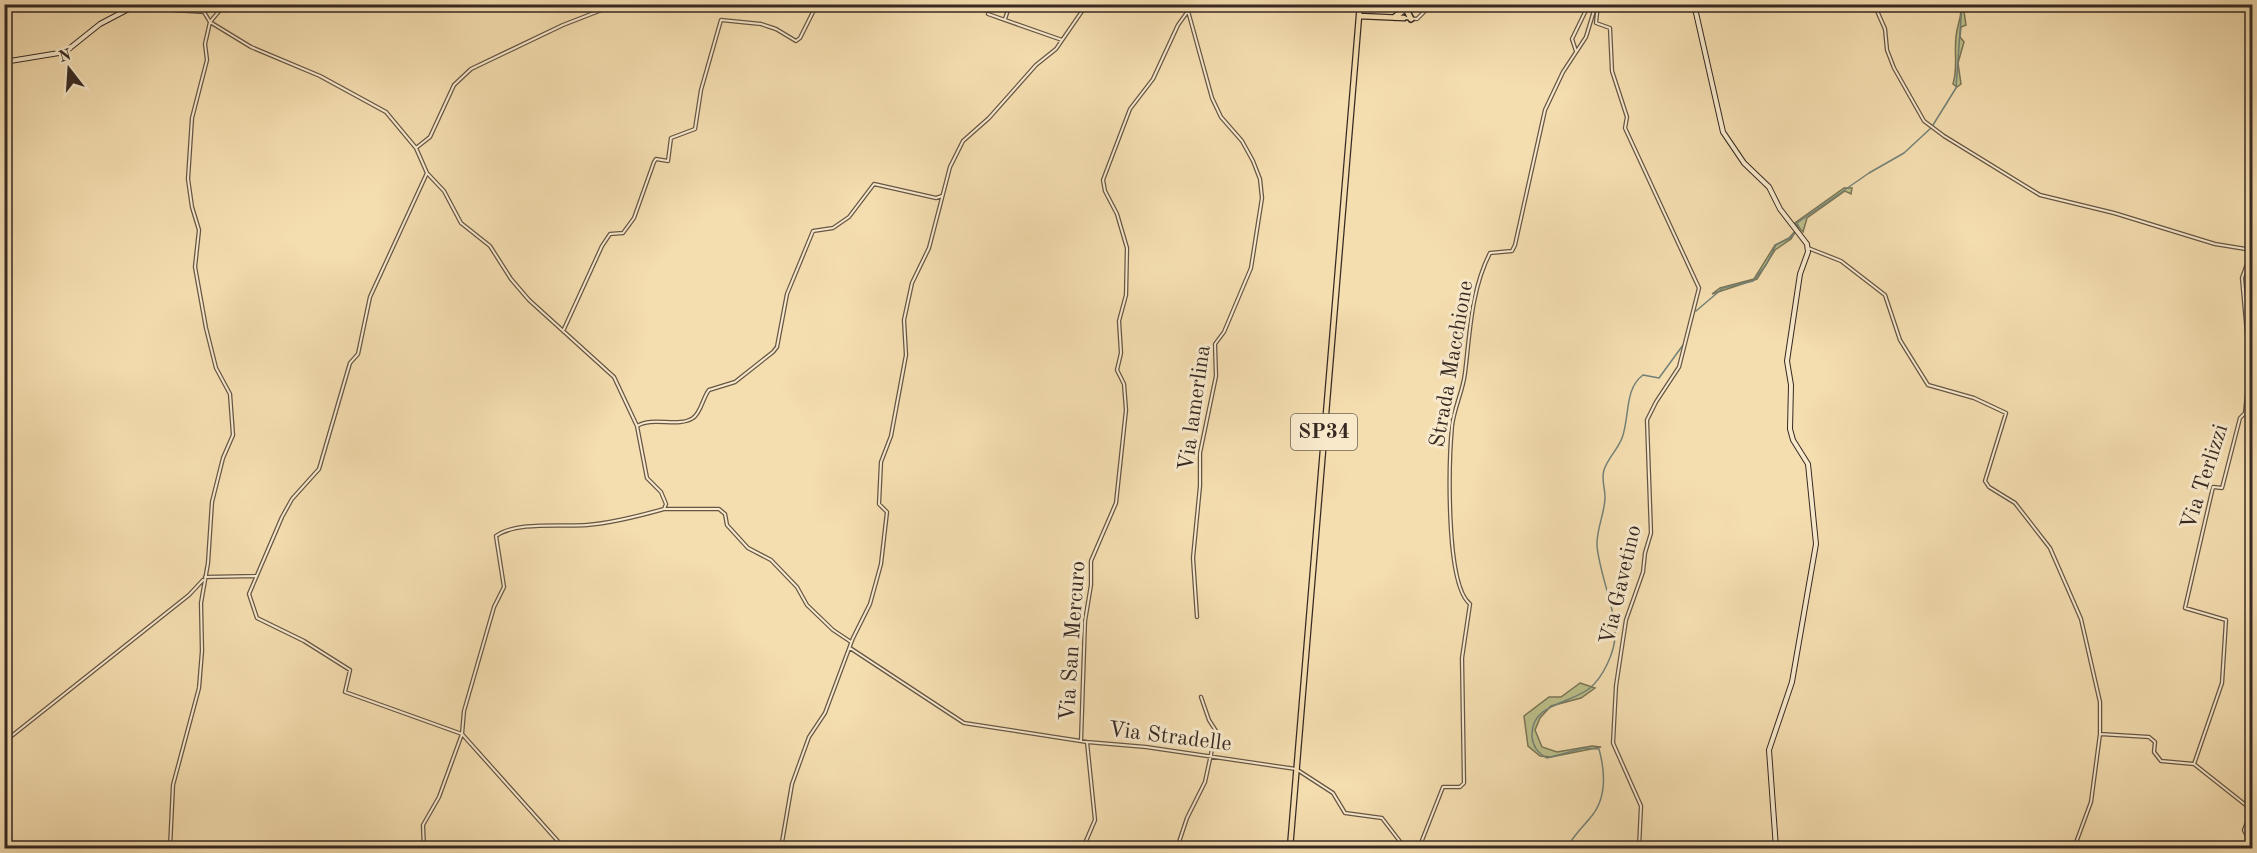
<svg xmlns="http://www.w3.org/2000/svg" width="2257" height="853" font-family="'Old Standard TT',serif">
  <rect width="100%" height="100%" fill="#f4ddaf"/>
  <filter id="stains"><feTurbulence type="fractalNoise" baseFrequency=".00333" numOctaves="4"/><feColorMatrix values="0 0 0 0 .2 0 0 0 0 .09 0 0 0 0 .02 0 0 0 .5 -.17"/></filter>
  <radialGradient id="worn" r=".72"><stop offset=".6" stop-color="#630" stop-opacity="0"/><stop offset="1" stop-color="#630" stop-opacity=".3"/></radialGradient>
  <path fill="#bcc08a" stroke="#797456" stroke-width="1.5" d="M1961,5H1963L1966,25L1961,27L1960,37L1964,42L1958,63L1961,84L1957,87L1953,84C1958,68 1954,53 1956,37C1957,25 1962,17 1961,5Z
    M1844,188H1852L1851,194L1845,191L1807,218L1803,232L1795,223Z
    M1797,229L1791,239L1775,250L1757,279L1712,294L1720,288L1754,279L1775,245L1789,238Z
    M1580,683L1595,688L1581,698L1551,706L1540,718L1535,730L1542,747L1557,752L1592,746L1601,747L1551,757L1540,756L1528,746L1524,716L1549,697H1561Z"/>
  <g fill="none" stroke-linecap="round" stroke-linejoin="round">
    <path stroke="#738178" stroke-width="1.5" d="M1933,125L1956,88L1962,4
      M1799,227L1797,223L1869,173L1904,153L1931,128
      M1696,311L1723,288L1753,281L1766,265L1776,245L1790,238L1795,232
      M1567,848C1573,836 1582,828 1590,818C1607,799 1605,771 1599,749L1584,748L1547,758C1539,754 1533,747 1532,737C1530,703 1571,704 1590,688C1603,677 1615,652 1615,635C1615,606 1600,576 1597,546C1596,530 1605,513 1605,497C1605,487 1601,479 1604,470C1608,458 1618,449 1622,438C1630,417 1624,389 1643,375L1659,378L1683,345"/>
    <g stroke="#665646" stroke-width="4.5">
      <path id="minor" d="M152,4L173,10L204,12L210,22L205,44L207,60L192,118L188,179L192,207L199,230L195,267L206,328L216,368L230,394L233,435L223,458L212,502L208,563L201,603L202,651L199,688L173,785L170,848
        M225,4L210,22L251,47L320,76L386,112L416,148L427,173L444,191L461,223L490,246L511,279L529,300L614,377L637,426L647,478L661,492L666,504L664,509C639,516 613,523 587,525C563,527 516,521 496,536L504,587L494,607L464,711L462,734L439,797L423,825L424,848
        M1598,4L1596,23L1610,28L1612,71L1627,117L1625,128L1699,288L1679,367L1656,402L1647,420L1651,533L1645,553L1643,572L1626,620L1616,686L1613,743L1641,806L1639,848
        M1874,4L1885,29L1887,50L1894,68L1924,121L1944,136L2040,195L2114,213L2215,244L2252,250L2242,278L2250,367L2245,413L2240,418L2222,488L2213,487L2185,608L2226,620L2222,683L2194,764L2252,810L2244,830L2252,846
        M1188,11L1212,98L1221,117L1242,141L1253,161L1260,179L1262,198L1251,268L1224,332L1215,344L1216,376L1200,453V486L1193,558L1197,617
        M988,14L1062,40
        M1405,18L1417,19L1430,6L1507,4
        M1005,19L1010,4
        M1576,51L1572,39L1589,4
        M416,148L430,137L454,85L471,69L563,25L617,4
        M427,173L370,297L358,354L350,363L319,469L292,499L282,517L249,594L257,618L304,641L350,670L345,692L462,734L564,848
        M1808,248L1841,261L1885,295L1900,340L1928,385L1974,398L2006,413L1985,481L1989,487L2015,503L2050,548L2081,619L2100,702V734L2091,802L2074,848
        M564,329L602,246L610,234L623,233L634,218L654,162L656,159L668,161L671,138L695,129L701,90L721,20L761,24L776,29L796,41L800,38L817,4
        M637,426C653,416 678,428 693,418C701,413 703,397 709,390L735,382L773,352L777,347L787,294L813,231L833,228L849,217L874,184L936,198L942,196
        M665,509H719L725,514L727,525L748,548L771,560L797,587L807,605L833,630L851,642
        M205,577L256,576
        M850,648L964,723L1087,742L1146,747L1296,769L1333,793L1345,813L1382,818L1405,848
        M2100,734L2149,737L2155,742L2154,752L2161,761L2194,764
        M1081,741L1085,621L1091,585V561L1116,503L1126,410L1124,384L1117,370L1121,353L1119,321L1126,295L1127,248L1117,214L1105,191L1103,180L1130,109L1153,79L1178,25L1193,4
        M4,742L189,595L203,580
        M781,848L792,784L809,737L825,713L853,638L870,604L881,564L887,512L879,504L881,462L891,436L906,355L904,320L912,283L929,248L950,167L963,141L989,118L1036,65L1056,49L1087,4
        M1083,848L1095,820L1087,742
        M1177,848L1187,818L1205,782L1216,731L1209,720L1201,697
        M1419,848L1443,787H1460L1464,783L1462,658L1470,604C1445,584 1449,460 1452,426C1454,408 1463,391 1465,373C1470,333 1471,290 1490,253L1512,251L1515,245L1545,110L1563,72L1586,37L1596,4"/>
    </g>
    <g stroke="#362923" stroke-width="6">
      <path id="secondary" d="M1694,4L1723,132L1744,163L1769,187L1780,209L1807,244L1808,252L1800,274L1787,361L1791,385L1790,429L1793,440L1808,464L1816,544L1792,682L1769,750L1776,848
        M4,62L65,52L100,24L138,4"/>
    </g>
    <g stroke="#362923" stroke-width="7">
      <path id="primary" d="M1359,16L1404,18
        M1290,848L1360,4"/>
    </g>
    <g stroke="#362923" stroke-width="8">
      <path id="trunk" d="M1406,9L1411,19
        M1695,9L1699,4
        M1395,17L1411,4"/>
    </g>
    <use href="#minor" stroke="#f8e9cb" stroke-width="2"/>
    <use href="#secondary" stroke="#f8e9cb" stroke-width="4"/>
    <use href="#primary" stroke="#f4ddaf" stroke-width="4.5"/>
    <use href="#trunk" stroke="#f4ddaf" stroke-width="5"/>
  </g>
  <g text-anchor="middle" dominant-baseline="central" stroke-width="6" stroke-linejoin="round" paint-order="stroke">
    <rect fill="#f8e9cb" stroke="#706355" stroke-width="1.5" x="1291" y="414" width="66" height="36" rx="4.5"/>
    <g font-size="21" font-weight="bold" fill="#362923">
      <text x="1324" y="432">SP34</text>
    </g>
    <g font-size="22" fill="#362923" stroke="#f8e9cb">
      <text transform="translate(1452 364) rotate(-80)">Strada Macchione</text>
      <text transform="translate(1195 408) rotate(-82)">Via lamerlina</text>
      <text transform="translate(2205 477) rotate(-72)">Via Terlizzi</text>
      <text transform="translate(1621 585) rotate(-77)">Via Gavetino</text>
      <text transform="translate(1073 641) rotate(-86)">Via San Mercuro</text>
      <text transform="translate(1170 737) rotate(7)">Via Stradelle</text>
    </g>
  </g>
  <rect width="2257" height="853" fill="none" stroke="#f4ddaf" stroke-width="24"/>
  <rect x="6" y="6" width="2245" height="841" fill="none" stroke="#362923" stroke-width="3"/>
  <rect x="12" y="12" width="2233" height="829" fill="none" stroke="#362923" stroke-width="1.5"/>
  <g transform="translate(69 69) rotate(343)" stroke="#f8e9cb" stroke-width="4.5" paint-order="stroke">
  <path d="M0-4.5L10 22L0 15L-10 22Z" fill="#362923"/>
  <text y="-9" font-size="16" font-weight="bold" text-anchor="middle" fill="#362923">N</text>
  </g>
  <rect width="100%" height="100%" filter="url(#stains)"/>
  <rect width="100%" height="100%" fill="url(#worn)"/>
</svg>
